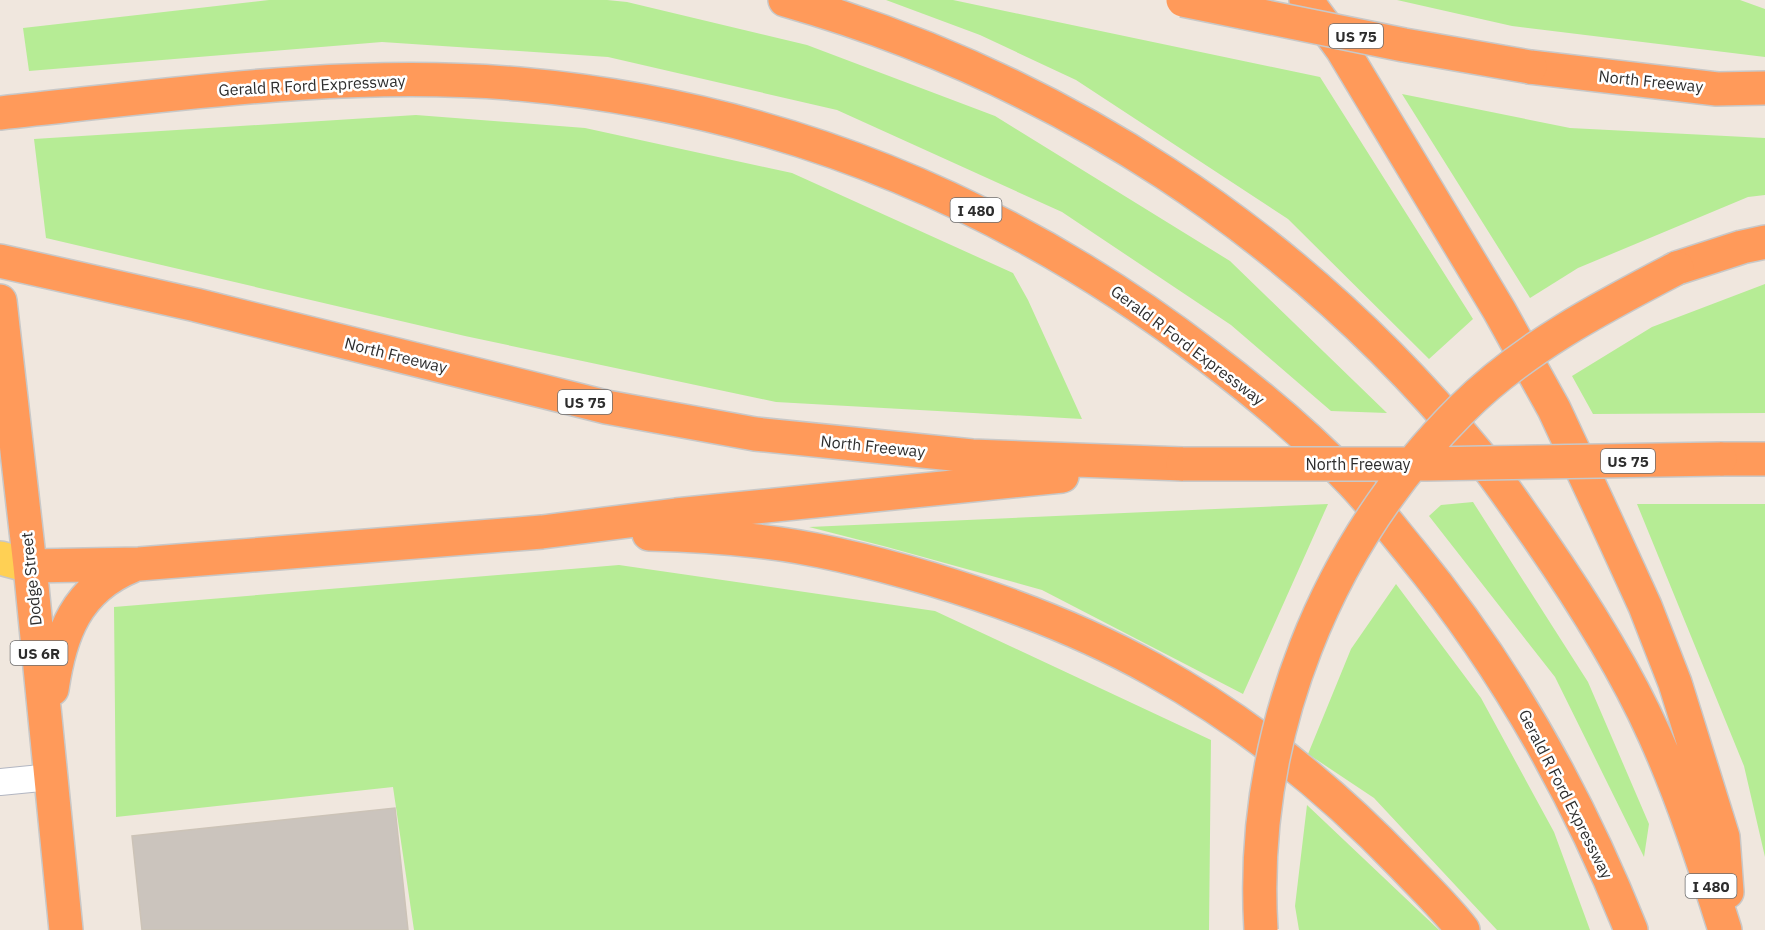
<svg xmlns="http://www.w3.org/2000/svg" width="1765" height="930" font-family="'IBM Plex Sans',sans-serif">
  <rect width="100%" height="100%" fill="#f0e7de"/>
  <path fill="#b6ec95" d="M269,0H607L627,2L807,45L995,116L1230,261L1387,413L1331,411L1231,325L1062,212L837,110L608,57L382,42L29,71L23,28Z
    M886,0H953L1320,77L1473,319L1429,359L1288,219L1076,80L980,35Z
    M1397,0H1740L1765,9V57L1512,26Z
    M1402,94L1570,128L1765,138V195L1748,197L1578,268L1530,298Z
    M416,115L585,128L792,173L1013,273L1028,300L1082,419L776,402L465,336L46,238L34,139Z
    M1765,284V413L1593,414L1572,376L1652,327Z
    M1473,502L1588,682L1649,824L1644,857L1555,677L1429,516L1441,505Z
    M1328,504L1243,694L1042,590L887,547L809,527Z
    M1637,504H1765V857L1744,766Z
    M619,565L935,611L1211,740L1209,930H414L393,787L116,817L114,607Z
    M1396,584L1481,698L1554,832L1590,930H1497L1374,798L1308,754L1351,649Z
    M1307,805L1439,930H1299L1295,906Z"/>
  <path fill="#cbc4bd" stroke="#ccc3b7" stroke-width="1.5" d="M395,808L408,930H142L132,836Z"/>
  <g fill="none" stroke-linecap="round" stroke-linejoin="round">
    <g stroke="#b2b6c2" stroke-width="28">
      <path id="minor" d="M0,782L51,777"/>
    </g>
    <g stroke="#c8c8c8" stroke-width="36">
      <path id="major" d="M0,558L30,566"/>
    </g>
    <g stroke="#c8c8c8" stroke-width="36">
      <path id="highway" d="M785,0C1058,78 1296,233 1477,453C1499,480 1518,509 1538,537C1581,599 1623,665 1654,734C1683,798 1704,864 1725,930
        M1306,0L1342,49L1499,310L1554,409L1607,523L1645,606L1675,683L1723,837L1727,892
        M1530,67L1717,89L1765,88
        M0,113C172,95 346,69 519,84C775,107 1006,201 1209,357C1259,395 1308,436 1352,482C1373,504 1391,528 1410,551C1504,665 1576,792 1631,930
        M0,261L196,305L606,407L755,434L972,456L1183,464
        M1677,268L1742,247L1765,242
        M0,301L30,566L66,930
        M1720,459H1765
        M649,534C685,535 721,537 757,541C816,547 874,562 931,579C1007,602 1082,630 1152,669C1244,720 1330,789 1403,865C1423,886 1445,907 1463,930
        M30,566L139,564L542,532L676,515L1062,476
        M52,689C60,634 76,589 132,566"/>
    </g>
    <use href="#minor" stroke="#fff" stroke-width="26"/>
    <use href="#major" stroke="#ffd054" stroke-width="33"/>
    <use href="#highway" stroke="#ff9a5a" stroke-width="33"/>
    <g stroke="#c8c8c8" stroke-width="36" stroke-linecap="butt">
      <path id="highway-bridge" d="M1183,0L1404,45L1530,67
        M1183,464H1427L1720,459
        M1261,930C1249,736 1325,545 1462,409C1523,348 1602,307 1677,268"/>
    </g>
    <use href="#highway-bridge" stroke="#ff9a5a" stroke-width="33"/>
  </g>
  <g text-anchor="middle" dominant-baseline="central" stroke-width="5" stroke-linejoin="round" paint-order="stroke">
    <g fill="#fff" stroke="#6c6c6c" stroke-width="1.5">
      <rect x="1329" y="24" width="54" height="24" rx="4.5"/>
      <rect x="950.5" y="198" width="51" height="24" rx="4.5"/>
      <rect x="558" y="390" width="54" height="24" rx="4.5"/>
      <rect x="1601" y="449" width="54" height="24" rx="4.5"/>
      <rect x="10.5" y="641" width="57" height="24" rx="4.5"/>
      <rect x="1685.5" y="874" width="51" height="24" rx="4.5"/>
    </g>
    <g font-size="15" font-weight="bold" fill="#2d2d2d">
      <text x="1356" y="36">US 75</text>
      <text x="976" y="210">I 480</text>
      <text x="585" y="402">US 75</text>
      <text x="1628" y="461">US 75</text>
      <text x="39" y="653">US 6R</text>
      <text x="1711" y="886">I 480</text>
    </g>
    <g font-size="16" fill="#2d2d2d" stroke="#fff">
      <text transform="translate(1651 81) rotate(6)">North Freeway</text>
      <text transform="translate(312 85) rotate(-3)">Gerald R Ford Expressway</text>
      <text transform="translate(1188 345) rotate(37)">Gerald R Ford Expressway</text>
      <text transform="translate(396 355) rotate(14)">North Freeway</text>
      <text transform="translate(873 446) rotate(6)">North Freeway</text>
      <text x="1358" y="464">North Freeway</text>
      <text transform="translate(31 579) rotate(-96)">Dodge Street</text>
      <text transform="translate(1566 794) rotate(63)">Gerald R Ford Expressway</text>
    </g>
  </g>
</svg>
